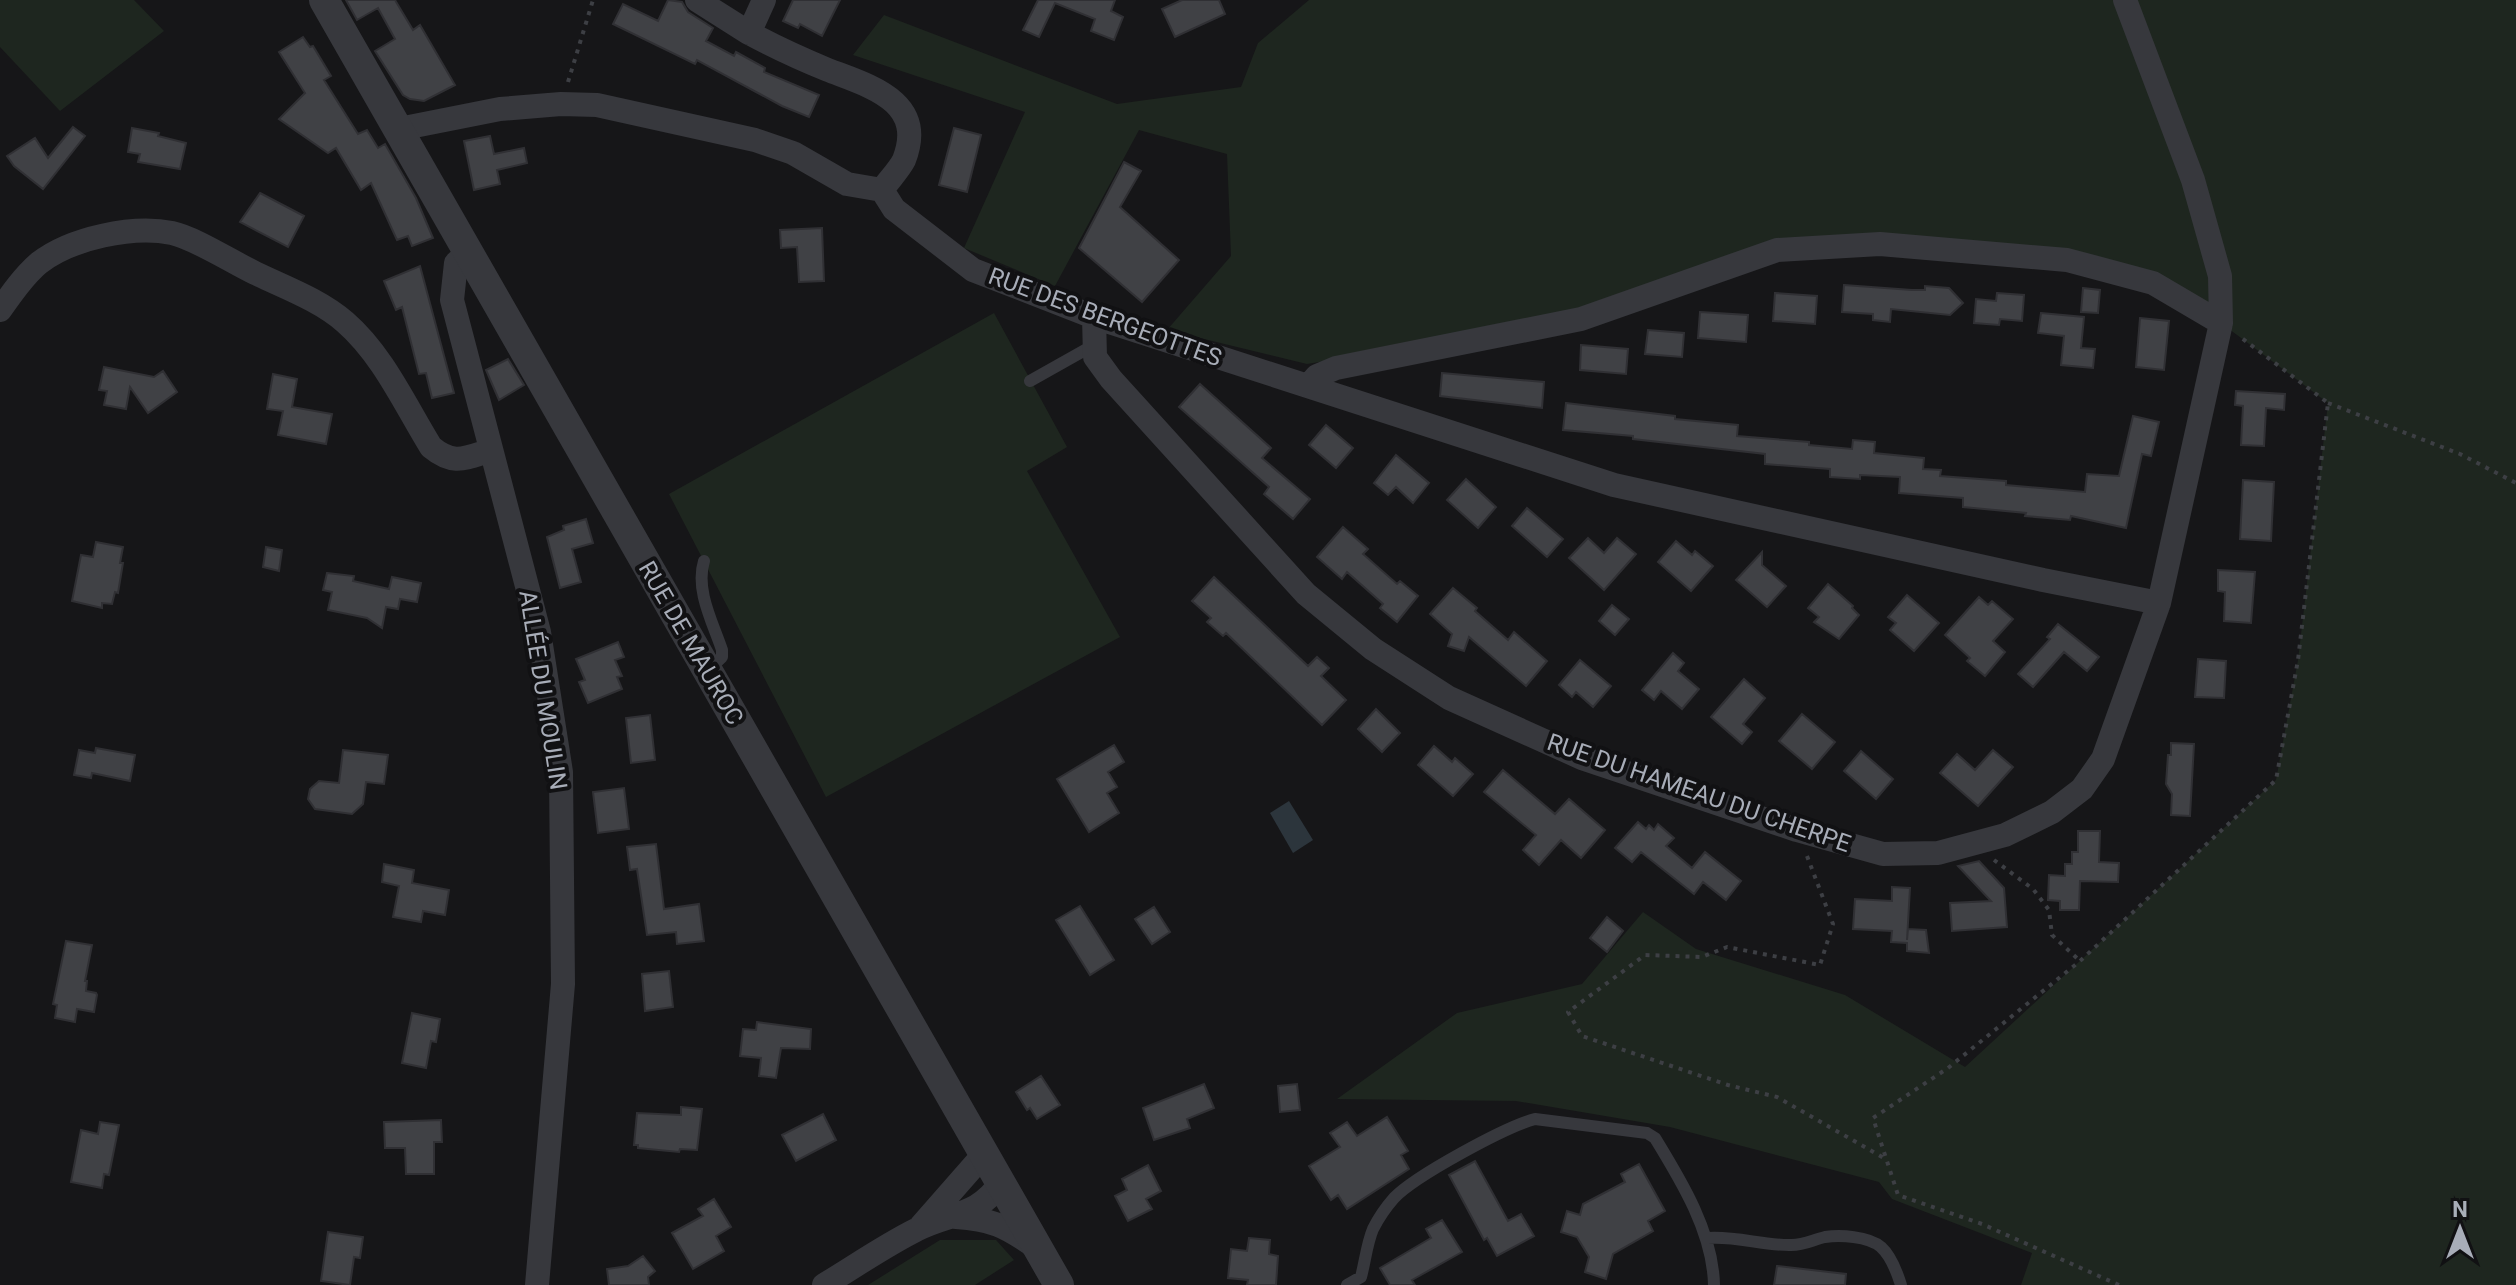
<svg xmlns="http://www.w3.org/2000/svg" width="2516" height="1285" font-family="Roboto,sans-serif">
  <rect width="100%" height="100%" fill="#161618"/>
  <path fill="#1e261f" d="M0,0H134L164,31L60,111L0,47Z
    M1309,0H2516V1285H2021L2032,1253L1892,1199L1879,1182L1670,1127L1516,1101L1337,1099L1457,1013L1582,984L1643,912L1696,949L1845,995L1965,1067L2276,780L2298,660L2328,403L2221,323L2068,260L1777,250L1581,319L1307,364L1167,330L1231,256L1227,154L1139,130L1055,286L964,248L1025,112L853,55L884,15L1117,104L1241,87L1258,43Z
    M994,313L1067,447L1027,471L1120,637L826,797L669,494Z
    M940,1240H996L1014,1260L975,1285H868Z"/>
  <path fill="#2c353c" d="M1289,801L1313,840L1293,853L1270,813Z"/>
  <path fill="#404145" stroke="#303034" stroke-width="2" d="M346,0H395L413,30L420,25L455,85L424,101L410,99L403,95L375,51L395,39L378,8L357,20Z
    M668,0L682,2L688,12L713,28L706,41L734,56L736,52L765,68L764,72L819,95L809,117L782,106L697,60L695,64L613,24L623,4L658,21Z
    M793,0H840L822,36L800,24L798,28L783,21Z
    M1038,0H1115L1111,11L1123,17L1114,40L1091,31L1095,19L1055,3L1039,37L1023,30Z
    M1182,0H1219L1225,14L1175,37L1162,9Z
    M303,37L310,47L313,46L331,76L324,80L358,134L367,130L378,148L385,144L416,198L433,238L412,246L408,236L397,240L371,183L361,190L336,148L328,153L279,119L305,93L279,52Z
    M73,127L85,136L43,189L14,166L7,156L35,138L48,158Z
    M132,128L159,133L158,136L186,143L180,169L138,162L140,154L128,152Z
    M954,128L981,135L967,192L939,185Z
    M490,136L494,154L524,148L527,163L497,170L500,184L474,190L464,141Z
    M1124,162L1141,171L1120,207L1179,260L1142,302L1079,248Z
    M260,193L304,216L288,247L240,222Z
    M822,228L824,281L799,282L797,247L781,248L780,230Z
    M420,266L454,393L432,398L426,373L419,374L402,307L396,310L384,281Z
    M1844,285L1912,290H1925V286L1949,288L1963,303L1950,315L1891,309L1890,322L1873,320V314L1842,312Z
    M2083,288L2100,290L2098,313L2081,312Z
    M1775,293L1817,296L1815,324L1773,321Z
    M1997,293L2024,295L2022,321L2000,319L1999,325L1974,323L1976,299L1996,301Z
    M1700,312L1748,315L1746,342L1698,338Z
    M2041,313L2084,317L2081,348L2095,349L2093,368L2061,365L2064,336L2038,333Z
    M2140,318L2169,321L2164,370L2136,367Z
    M1648,330L1684,333L1682,357L1645,354Z
    M1581,345L1628,349L1626,374L1580,370Z
    M508,359L524,385L499,400L486,370Z
    M104,367L154,377L163,371L177,392L148,413L130,387L126,409L104,405L107,391L99,390Z
    M1442,373L1544,382L1542,408L1440,396Z
    M273,374L297,379L292,407L332,414L326,444L278,435L283,411L267,409Z
    M1200,384L1271,448L1262,458L1310,499L1293,519L1264,494L1269,487L1179,407Z
    M2236,391L2285,394L2284,410L2266,408L2264,446L2241,445L2243,406L2235,405Z
    M1566,403L1675,416V419L1738,425L1737,436L1809,442V445L1852,449L1853,440L1875,442L1874,453L1924,458L1923,469L1941,470L1940,476L2006,481V485L2085,492L2087,474L2119,476L2133,416L2159,422L2151,456L2142,454L2126,528L2071,516L2070,520L2025,516L2026,513L1963,507V498L1899,493L1900,477L1860,475V479L1830,477V469L1765,464V454L1633,439V436L1563,430Z
    M1326,425L1353,448L1336,468L1309,445Z
    M1396,455L1429,483L1413,503L1396,487L1388,495L1374,483Z
    M1466,479L1496,507L1478,528L1447,500Z
    M2243,480L2274,482L2271,541L2240,539Z
    M1527,508L1563,539L1547,557L1512,526Z
    M586,519L593,543L572,549L581,582L560,588L547,537L564,530L563,526Z
    M1343,527L1368,549L1363,554L1397,584L1400,581L1418,596L1397,622L1380,608L1383,604L1347,572L1342,579L1317,557Z
    M1588,538L1604,553L1617,538L1636,554L1604,590L1569,558Z
    M1676,541L1692,555L1695,551L1713,566L1691,591L1658,562Z
    M96,542L123,547L120,563H123L118,593L115,592L112,604L102,603V608L72,601L81,555L93,557Z
    M266,547L282,550L279,571L263,567Z
    M1762,552V565L1786,586L1767,607L1736,580Z
    M2218,570L2255,572L2251,623L2224,621L2225,592L2218,591Z
    M327,573L354,576L353,581L389,589L392,577L421,583L417,602L400,599L398,609L386,607L382,628L367,618L328,610L332,592L323,590Z
    M1214,577L1308,666L1317,657L1329,668L1321,676L1346,700L1322,725L1226,633L1223,636L1207,622L1211,618L1192,601Z
    M1828,584L1853,606L1852,608L1859,615L1839,639L1814,622L1819,617L1808,608Z
    M1453,588L1477,608L1475,611L1508,640L1514,632L1547,661L1526,686L1469,637L1464,651L1448,646L1452,634L1430,614Z
    M1907,595L1939,623L1914,651L1890,630L1896,623L1888,617Z
    M1979,597L1988,605L1992,601L2013,619L1993,641L2005,652L1985,676L1967,661L1970,658L1945,635Z
    M1612,605L1629,619L1615,635L1599,621Z
    M2058,624L2099,657L2087,671L2064,652L2033,687L2018,674L2050,639L2047,637Z
    M618,642L624,657L615,660L622,676L617,677L622,689L588,703L579,682L585,680L576,659Z
    M1673,653L1684,663L1678,671L1699,689L1682,709L1661,691L1654,700L1642,690Z
    M2198,659L2226,661L2224,698L2195,697Z
    M1580,660L1611,686L1593,707L1576,692L1572,697L1559,685Z
    M1744,679L1765,698L1743,724L1752,732L1742,744L1711,717Z
    M1376,709L1400,733L1382,752L1358,729Z
    M1802,714L1835,742L1812,769L1779,741Z
    M650,715L655,760L631,763L626,718Z
    M2171,743L2194,744L2190,816L2171,815L2172,794L2166,784L2168,755H2171Z
    M1114,745L1124,762L1108,772L1117,787L1107,793L1119,813L1089,832L1057,779Z
    M1434,746L1452,762L1455,758L1473,774L1453,796L1418,765Z
    M96,748L135,755L130,781L92,773L91,778L74,775L79,750L95,753Z
    M343,750L388,755L384,784L366,782L363,804L352,814L315,809L308,799L310,789L319,781L339,783Z
    M1993,750L2013,767L1978,806L1940,773L1957,754L1975,770Z
    M1861,751L1893,779L1876,799L1844,771Z
    M1503,770L1555,814L1569,799L1605,830L1581,858L1561,840L1539,865L1523,850L1536,835L1484,792Z
    M624,788L629,829L598,833L593,792Z
    M1638,822L1646,829L1649,825L1654,830L1658,824L1674,838L1666,846L1692,868L1705,852L1741,881L1726,900L1703,882L1694,894L1641,852L1632,862L1615,848Z
    M2078,831H2100L2099,862L2119,863L2118,882L2080,881L2079,910H2060V901L2048,900L2049,875L2065,876V864H2072V852H2078Z
    M656,844L664,909L699,904L704,941L677,944L676,932L647,935L637,869L630,870L627,847Z
    M1979,861L2004,888L2007,927L1952,931L1950,903L1991,901L1958,866Z
    M384,864L414,870L412,883L449,890L445,915L423,911L421,922L393,917L399,886L382,882Z
    M1892,887L1910,888L1907,940L1908,929L1926,930L1929,953L1907,951V943L1891,942L1892,931L1853,929L1855,899L1892,901Z
    M1080,906L1114,960L1090,975L1056,920Z
    M1154,907L1170,932L1152,944L1135,919Z
    M1607,917L1623,931L1607,952L1590,938Z
    M66,941L92,945L85,981H87L86,991L96,993L97,995L94,1012L77,1009L75,1022L55,1018L57,1005L53,1004Z
    M669,971L673,1007L645,1011L642,974Z
    M412,1013L440,1019L436,1042L431,1041L426,1068L402,1063Z
    M757,1022L811,1029L810,1049L781,1048L776,1078L759,1076L761,1058L740,1056L743,1029L756,1030Z
    M1041,1076L1060,1105L1037,1119L1030,1108L1027,1110L1016,1092Z
    M1204,1084L1214,1108L1187,1119L1190,1128L1154,1140L1143,1108Z
    M1297,1084L1300,1110L1280,1112L1278,1086Z
    M681,1107L702,1109L697,1150L680,1149L679,1152L638,1148V1145H634L637,1113L681,1115Z
    M823,1114L836,1140L796,1161L782,1135Z
    M1387,1117L1408,1151L1401,1155L1409,1169L1347,1209L1338,1195L1331,1200L1309,1166L1340,1147L1330,1133L1347,1122L1357,1136Z
    M441,1120L442,1142H434V1174H406L405,1148H385L384,1122Z
    M100,1122L119,1125L109,1175L104,1174L102,1188L71,1182L81,1130L98,1134Z
    M1475,1161L1508,1221L1521,1214L1534,1236L1497,1256L1487,1238L1484,1240L1449,1175Z
    M1639,1164L1665,1211L1648,1221L1653,1231L1613,1254L1606,1279L1585,1272L1589,1257L1577,1237L1561,1232L1567,1211L1580,1215L1583,1204L1625,1182L1621,1174Z
    M1148,1165L1161,1191L1146,1199L1152,1209L1128,1221L1115,1196L1127,1190L1122,1179Z
    M714,1199L731,1227L716,1236L724,1251L693,1269L672,1233L703,1216L698,1209Z
    M1442,1220L1462,1252L1412,1280L1415,1285H1390L1380,1268L1431,1238L1426,1229Z
    M328,1232L363,1237L360,1258L354,1257L350,1285L321,1281Z
    M1249,1238L1270,1240L1269,1254L1278,1256L1276,1285H1247L1248,1280L1228,1278L1231,1249L1247,1251Z
    M643,1256L655,1271L648,1277L649,1285H609L607,1269L628,1266Z
    M1777,1266L1846,1274L1845,1285H1774Z"/>
  <g fill="none" stroke-linecap="round" stroke-linejoin="round">
    <path stroke="#3d3f44" stroke-width="4" stroke-dasharray="4 6" stroke-linecap="butt" d="M568,82L593,0
      M2328,403L2460,454L2516,483
      M1807,856L1833,924L1820,965L1727,947L1702,957L1645,955L1568,1012L1582,1036L1728,1085L1777,1097L1884,1158
      M1994,860L2033,889L2049,910L2052,935L2080,961
      M2119,1285L1982,1224L1898,1195L1873,1118L1948,1068L2080,961L2276,780L2298,660L2328,403L2239,336"/>
    <path stroke="#37383d" stroke-width="12" d="M1030,381L1094,345
      M704,561C695,590 713,623 722,650V657L707,671
      M1708,1238C1736,1236 1761,1245 1789,1245C1803,1246 1812,1240 1825,1237C1840,1235 1868,1236 1881,1247C1891,1256 1897,1272 1901,1285
      M1347,1285L1361,1277C1365,1262 1367,1243 1373,1229C1378,1219 1387,1206 1394,1198C1415,1176 1505,1127 1535,1119L1647,1133L1655,1138C1682,1182 1713,1233 1714,1285"/>
    <path stroke="#37383d" stroke-width="24" d="M697,0L749,33
      M764,0L749,33C775,47 801,59 828,70C869,86 927,101 904,160C899,170 888,181 882,190
      M399,129L500,109L561,104L597,105L755,140L793,153L847,184L882,190L894,209L973,270L1094,317L1614,485L2043,580L2159,603
      M468,252L456,263L452,300L539,632L561,772L563,984L537,1285
      M0,310C12,293 24,276 39,263C71,238 133,225 172,233C195,238 232,262 255,273C284,287 320,300 345,322C383,355 405,405 431,447C454,466 465,458 491,450
      M1094,317L1095,357L1111,379L1306,594L1373,649L1449,698L1582,758L1797,830L1883,854L1938,853L2005,835L2052,812L2082,789L2103,759L2159,603L2221,323L2220,276L2193,180L2125,0
      M1308,386L1317,376L1336,368L1581,319L1777,250L1880,244L2067,260L2153,283L2221,323
      M956,1217C991,1219 1006,1226 1034,1246
      M921,1226L985,1153
      M824,1285C854,1267 884,1246 916,1230C948,1213 979,1217 1001,1182"/>
    <path stroke="#37383d" stroke-width="30" d="M324,0L1059,1285"/>
  </g>
  <g text-anchor="middle" dominant-baseline="central" stroke-width="8" stroke-linejoin="round" paint-order="stroke">
    <g font-size="24" fill="#a8adb8" stroke="#111113">
      <text transform="translate(1105 317) rotate(20)">RUE DES BERGEOTTES</text>
      <text transform="translate(691 643) rotate(60)">RUE DE MAUROC</text>
      <text transform="translate(543 690) rotate(81)">ALLÉE DU MOULIN</text>
      <text transform="translate(1699 793) rotate(19)">RUE DU HAMEAU DU CHERPE</text>
    </g>
  </g>
  <g transform="translate(2460 1229)" stroke="#111113" stroke-width="6" paint-order="stroke">
  <path d="M0-6L14 30L0 20L-14 30Z" fill="#a8adb8"/>
  <text y="-12" font-size="22" font-weight="bold" text-anchor="middle" fill="#a8adb8">N</text>
  </g>
</svg>
